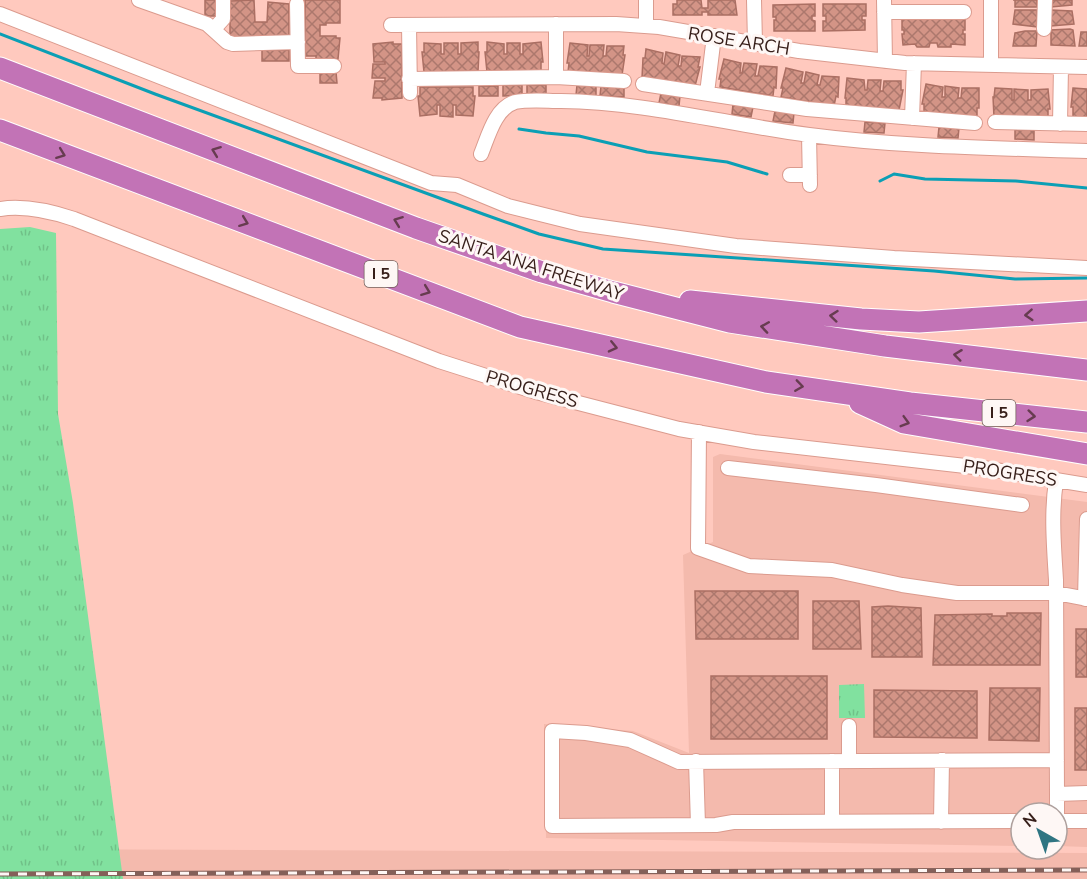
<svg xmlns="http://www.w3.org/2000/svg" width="1087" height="879" font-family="'Nunito Sans',sans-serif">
  <defs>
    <pattern id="grass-tufts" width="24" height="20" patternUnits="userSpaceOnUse" patternTransform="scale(1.5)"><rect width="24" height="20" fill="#81e19f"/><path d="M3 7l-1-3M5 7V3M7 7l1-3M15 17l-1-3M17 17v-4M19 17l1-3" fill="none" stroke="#70c188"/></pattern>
    <pattern id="building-cross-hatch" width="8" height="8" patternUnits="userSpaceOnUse" patternTransform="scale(1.5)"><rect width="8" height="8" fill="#d39486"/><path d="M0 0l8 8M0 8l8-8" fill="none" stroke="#ac786d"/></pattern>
  </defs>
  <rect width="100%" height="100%" fill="#ffc9be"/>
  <path fill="#f4baad" d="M720,454L1087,502V847L1057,846V813H1021V846L546,838L544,724L633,731L689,753L683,555L713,542V457Z
    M0,849L1087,853V879H0Z"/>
  <path fill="url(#grass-tufts)" d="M30,227L56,233L58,414L73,503L123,879H0V229Z
    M864,684L865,718H839V685Z"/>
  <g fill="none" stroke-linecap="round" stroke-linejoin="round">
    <path stroke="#0b9fb5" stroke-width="3" d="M0,34L155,94L483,214L539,234L603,249L934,271L1015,279L1087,278
      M519,129L546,133L579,136L647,152L727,162L767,174
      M880,181L894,174L925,179L1016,181L1087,188"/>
  </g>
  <path fill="url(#building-cross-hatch)" stroke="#ab6f63" stroke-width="1.5" d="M205,0H216V16H205Z
    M254,0L255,22H267L268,2L289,4V35L234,38L230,36V1Z
    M305,0H340V23H326V25H320V36H336V38H340L338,59H316V56H305Z
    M677,0H701L702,8H708V0H735L737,15H708V12H702V15H673V4H677Z
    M1013,0H1037V7H1015V0Z
    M1051,0H1072V5L1051,7Z
    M815,4V16H812V20L815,21V31H774V20H776V17H773V5Z
    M823,4H866V16H862V20H865V30L823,31V21H826V16H823Z
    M1015,10H1037V27L1013,24Z
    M1051,10L1072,11L1074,24L1051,26Z
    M902,18H965V30H963V34H965V45L951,44V47H938L937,43H930L929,47H917L915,44L903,45L902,34H904V30H902Z
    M1070,29L1073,30L1075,46L1051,45V30Z
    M1025,31H1037L1036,46H1013L1015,33Z
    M1081,32H1087V46H1079Z
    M393,42V44H402V98L382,100V98H373L375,81H385V78H372L373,64H385V62H374L373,44Z
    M478,42V52H479L478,71L424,72L422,52H424V43L441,44V54H444V43H458V54H461V43Z
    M487,42L504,44V54H507V43H520V54H523V44L541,42L543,62H541V72H487L485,52H487Z
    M570,43L588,45L587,56H589L590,45H604L603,56H606L607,46H624L623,55H625L622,75L568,72L569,63H567Z
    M646,49L663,53L662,63L664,64L666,52L680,55L678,66H681L682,56L700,57L698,67H700L695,86L642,78L643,58H645Z
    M262,50H289V61H262Z
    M724,59L741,63L740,73H742L744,63L757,64L755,76H758L760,66L777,67L776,88L774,87L773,96L720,87L721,79H719Z
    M786,68L803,72L801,83H804L806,72L819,75L817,85H820L822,76L839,77L838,97L836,96L834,106L781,97L783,88H781Z
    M320,72H336L337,83H320Z
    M847,78L864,80L865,90H867L868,80H881L880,91H883L884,81H901V90H903L899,110L846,106V98H845Z
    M926,84L943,87L942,97H945V86L959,88L958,98H961L962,88H979V108H977V118L924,114V104H922Z
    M503,85H522V95L503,96Z
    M527,85H546V95H527Z
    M577,85L596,86V96L576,95Z
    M479,86H498V96H479Z
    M601,86L624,87V97L600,96Z
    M420,87H473V96H475L473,116L456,115V105H453V117L440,116V105H437V114L420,116L418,96H420Z
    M995,88L1012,89V100H1014V89L1028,90V100H1031V90L1048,89L1050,109H1048V118L994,117L993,97H994Z
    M1073,88L1087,89V117H1073V107H1071Z
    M661,93L680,96L679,106L659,103Z
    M733,104L753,107L751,117L732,114Z
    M775,111L794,113L793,123L773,121Z
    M865,122L885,123L884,133L864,132Z
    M939,127L959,128L958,138L938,137Z
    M1015,130H1034V140L1015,139Z
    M695,591H798V639H696Z
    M813,601H859L861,649H813Z
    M888,606L921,608L922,657H872V607Z
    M1007,613H1041L1040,665H933L935,615L992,614V616H1007Z
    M1076,629H1087V677H1076Z
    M711,676H827V739H711Z
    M990,688H1040L1039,741L989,740Z
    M874,690L977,691V738L874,737Z
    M1075,708H1087V770H1075Z"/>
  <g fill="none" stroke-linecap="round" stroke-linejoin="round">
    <g stroke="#db9b8e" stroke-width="16">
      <path id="minor" d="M139,0L207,24L227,42L233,44L298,42
        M646,0V26
        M754,0L755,43
        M884,0L885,61
        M297,4L298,66H334
        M884,12H964
        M0,14L431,183L457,185L508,206L580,224L736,246L894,258L1087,268
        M556,24V77
        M391,25L616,24L659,27L799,51L905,63L1087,67
        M409,25L410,93
        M214,29L223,19V0
        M1044,29L1045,0
        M991,65V0
        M409,79L556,77L624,81
        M643,84L807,109L975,123
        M707,93L714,36
        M912,118L914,63
        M995,122L1087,124
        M1060,124L1061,67
        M809,135L810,185
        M481,154C488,137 495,108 515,102C529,99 547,101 561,101C644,102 726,124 809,135C901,147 994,148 1087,151
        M790,175H810
        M0,209C25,205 50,211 74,219L439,361L536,392L679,429L754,442L983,468L1087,485
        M699,432L698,548L749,566L832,570L902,585L957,593H1056L1087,599
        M728,468L876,485L1022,505
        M1056,481C1051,513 1054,547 1056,580L1057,794
        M1085,599L1087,519
        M696,761L698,825
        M832,761V822
        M849,761V726
        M1087,793L1057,794V821H1087
        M1021,821L733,822L716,825L552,826V731L586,733L630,740L679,762L1057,760
        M941,822L942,760"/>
    </g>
    <g stroke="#fff" stroke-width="23">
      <path id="highway" d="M0,68L416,228L542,272L613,292L730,322L885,346L1087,370
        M0,130L520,327L766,382L910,403L1087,422
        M690,301L861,319L919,322L1087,311
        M860,403L904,423L1087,454"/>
    </g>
    <use href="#minor" stroke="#fff" stroke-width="14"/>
    <use href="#highway" stroke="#c273b6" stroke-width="21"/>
    <g stroke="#846059" stroke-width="5">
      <path id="rail" d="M0,874L1087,870"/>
    </g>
    <use href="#rail" stroke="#fef7f5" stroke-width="3" stroke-dasharray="9" stroke-linecap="butt"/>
  </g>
  <defs><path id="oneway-chevron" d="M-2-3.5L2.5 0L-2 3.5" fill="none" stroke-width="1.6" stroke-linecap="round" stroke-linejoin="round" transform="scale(1.5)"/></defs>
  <g stroke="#673c50">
    <use href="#oneway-chevron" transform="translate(216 151) rotate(-159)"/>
    <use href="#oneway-chevron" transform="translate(61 154) rotate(21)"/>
    <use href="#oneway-chevron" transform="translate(398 221) rotate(-159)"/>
    <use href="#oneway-chevron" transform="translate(244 222) rotate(21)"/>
    <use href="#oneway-chevron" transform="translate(426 291) rotate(21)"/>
    <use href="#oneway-chevron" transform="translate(1029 315) rotate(176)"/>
    <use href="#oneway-chevron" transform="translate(834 316) rotate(-174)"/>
    <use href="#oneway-chevron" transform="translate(765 327) rotate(-171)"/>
    <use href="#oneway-chevron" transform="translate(613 347) rotate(13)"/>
    <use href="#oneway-chevron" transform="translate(958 355) rotate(-173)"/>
    <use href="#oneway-chevron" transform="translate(799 386) rotate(8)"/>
    <use href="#oneway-chevron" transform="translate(1031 416) rotate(6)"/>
    <use href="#oneway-chevron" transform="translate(905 422) rotate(16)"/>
  </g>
  <g text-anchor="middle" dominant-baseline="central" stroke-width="6" stroke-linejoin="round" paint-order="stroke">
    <g fill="#fef7f5" stroke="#725f5b" stroke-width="1.5">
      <rect x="364.5" y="261" width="33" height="26" rx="4.5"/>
      <rect x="982.5" y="400" width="33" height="26" rx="4.5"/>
    </g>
    <g font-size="16" font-weight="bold" fill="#361e19">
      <text x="381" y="274">I 5</text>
      <text x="999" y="413">I 5</text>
    </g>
    <g font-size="18" fill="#361e19" stroke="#fef7f5">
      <text transform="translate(739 41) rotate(9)">ROSE ARCH</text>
      <text transform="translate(531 265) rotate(18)">SANTA ANA FREEWAY</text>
      <text transform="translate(532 389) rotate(16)">PROGRESS</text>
      <text transform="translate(1010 473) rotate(9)">PROGRESS</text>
    </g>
  </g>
  <g transform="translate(1039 831) rotate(320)"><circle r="28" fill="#fef7f5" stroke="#aea09d" stroke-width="1.5"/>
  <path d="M0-4.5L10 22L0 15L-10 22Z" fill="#2f7582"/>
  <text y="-9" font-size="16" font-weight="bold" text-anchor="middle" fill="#361e19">N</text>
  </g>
</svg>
